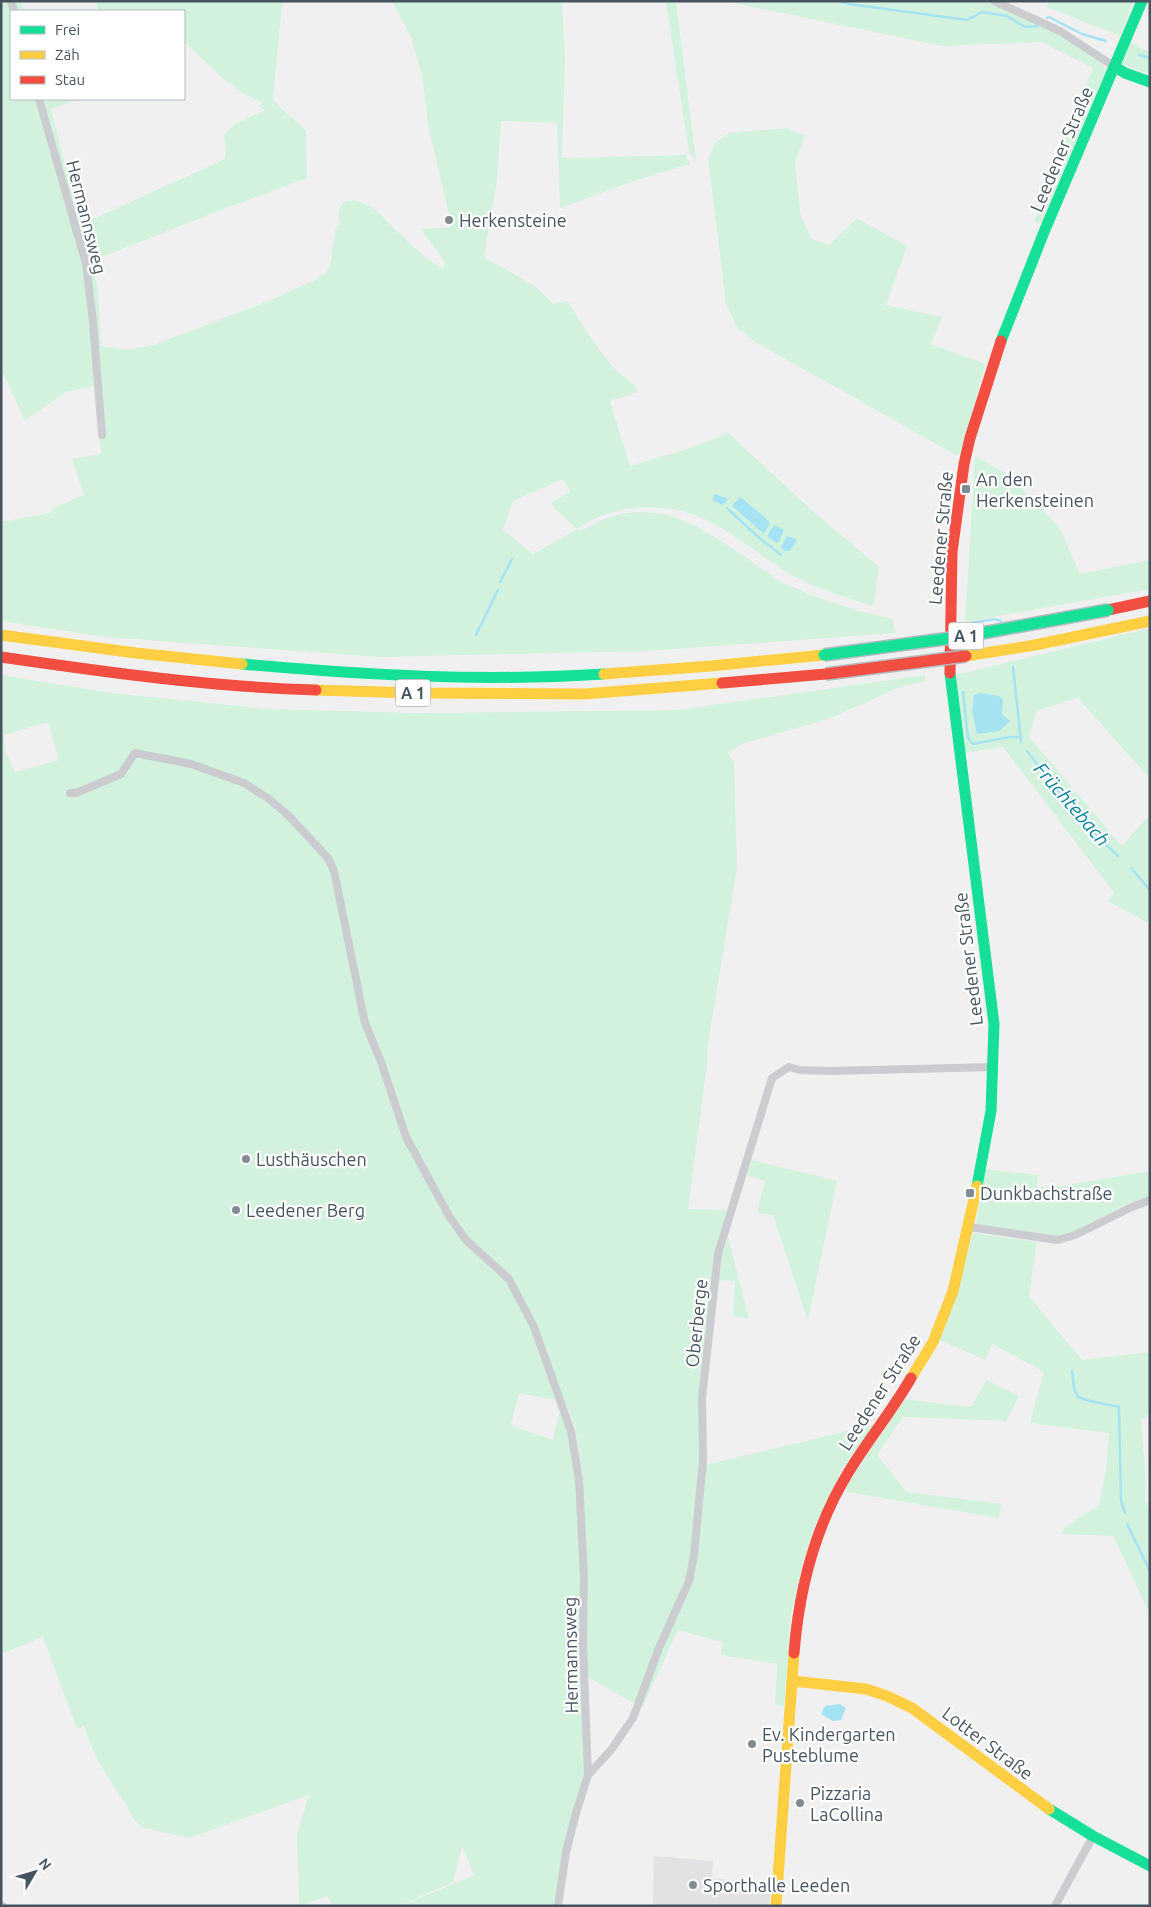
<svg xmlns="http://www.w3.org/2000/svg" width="1151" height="1907" font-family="Ubuntu,sans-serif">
  <rect width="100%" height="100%" fill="#f1f0f0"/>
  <path fill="#e2e1e3" d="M654,1856L713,1861L712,1878L771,1884L769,1906H653Z"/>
  <path fill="#d3f2de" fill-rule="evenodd" d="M1,1H21L24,11H11V99H80L51,109L80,225L225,159L226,150L224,135L236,123L265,110L258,106L264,103C233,93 208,63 184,42V11H98L95,1H285L282,5L273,99L285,112L306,130L307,178L208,215L92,261L98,289L101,346L129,350L156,344L276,298L319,278L327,272L331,261L336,227L340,225C333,199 352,195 371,207C378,210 383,217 388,222C406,239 422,258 444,269L445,262L421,229L452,227L428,125L423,80L411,37L392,1H562L565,58L562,158L685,155L690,164L640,179L560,208L557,123L501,121L497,181L484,257L536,287L553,304L568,301C580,323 599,351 616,370C623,377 635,382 637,392L610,401L630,466L687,449L728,433L815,513L879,567L873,606C845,597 814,588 788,573C764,558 742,540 718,526C674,501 620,500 577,529L580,531C589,527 598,521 607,518C662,499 703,529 747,558C759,566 771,577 784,583C819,600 854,610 892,619L896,633L649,651L379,657L104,637L1,621V522L50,513L55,507L84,495L72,459L101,454L94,386L66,392L25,421L1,368ZM563,479L570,492L551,503L555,509L577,529L533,554L503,530L513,501Z
    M666,1H676L696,161L689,152Z
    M724,1H984L1054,32L1101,61L1106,70L1042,223L1034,222L1093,68L1041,42L942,46Z
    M1048,1H1133L1120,36L1047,7Z
    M1130,43L1150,52V75L1122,64Z
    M787,128L805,136L795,163L801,217L812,239L829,245L857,218L907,246L886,305L942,317L931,344L985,364L962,452L956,455L757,343L738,329L726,304L708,159L715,143L729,133Z
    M975,456L1010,476L1059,527L1080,574L1150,560V589L965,622Z
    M1150,628V779L1078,698L1036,711L1029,737L1122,846L1150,814V924L1108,901L1114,893L1003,747L965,753L956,675Z
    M1,675L112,693L269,709L416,713L677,710L925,675V681L897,688L831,718L742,744L728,753L734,763L737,868L707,1050L708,1057L688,1209L729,1210L713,1262L697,1488L705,1465L877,1424L842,1469L815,1525L803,1562L791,1614L784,1706L775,1705L777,1664L721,1655L722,1642L678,1630L642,1708L582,1674L584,1774L562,1853L555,1906H401L474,1875L462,1846L453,1882L399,1906H332L328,1896L299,1906L297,1834L309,1795L189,1838L141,1827C134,1821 131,1813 126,1805C107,1776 95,1760 84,1726L77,1729L43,1637L1,1654V1220L3,1219L1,1213ZM48,722L59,760L15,772L5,751L4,735ZM519,1393L565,1402L575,1426L583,1474L578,1475L567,1428L560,1409L553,1440L511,1425Z
    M752,1160L837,1181L808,1321L773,1215L757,1213L765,1181L747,1176Z
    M984,1169L1038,1175L1037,1187L1061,1186L1150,1171V1196L1125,1205L1073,1232L1058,1236L976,1224Z
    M973,1233L1037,1242L1029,1296L1082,1360L1150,1352V1413L1141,1420L1146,1482L1145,1501L1150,1511V1614L1113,1536L1062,1534L1065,1527L1099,1505L1106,1470L1109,1433L1030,1423L1044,1372L992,1344L985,1360L940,1340L955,1297Z
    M728,1238L749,1319L733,1316L735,1281L719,1280L722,1255Z
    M986,1380L1019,1396L1006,1421L903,1417L877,1455L907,1492L1002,1504L999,1518L847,1492L846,1487L904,1399L971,1407Z"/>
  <path fill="#a5e3f2" d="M715,494L729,499L723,505L712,500Z
    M740,497L766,518L770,523L764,534L732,506Z
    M774,525L784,530L779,542L776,543L767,536Z
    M787,536L796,539V543L789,551H784L781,547Z
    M981,693L999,696L1003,699L1002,714L1010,721L999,731L978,734L976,731L972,710L974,695Z
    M840,1704L846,1708L841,1720L833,1721L821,1714L825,1706Z"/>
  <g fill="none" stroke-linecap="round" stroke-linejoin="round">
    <path stroke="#a5e3f2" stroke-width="2.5" d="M840,1L849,4L967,20L982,12L1007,16L1025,27L1038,26
      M1047,18L1049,17L1082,34L1106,41
      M1139,55L1150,58
      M727,508L757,536L781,555
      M500,582L512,559
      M960,623L964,624L995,619L1001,621
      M476,635L498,590
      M1013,667L1021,742
      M963,692L968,738L973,744L1010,737H1020
      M1027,751L1086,826L1118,856
      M1131,868L1150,890
      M1072,1371L1074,1388L1078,1397C1092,1403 1104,1403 1119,1407L1121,1501L1125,1513
      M1127,1524L1150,1571"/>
    <path stroke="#caccd0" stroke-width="8" d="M11,1L14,11
      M994,1L1060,31L1115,67
      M39,99L86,264L93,322L102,435
      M70,793H76L121,774L135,753L191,764L244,783L269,799L288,815L328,858L334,871L365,1023L381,1062L406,1137L449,1216L466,1240L509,1279L534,1327L571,1431L579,1479L584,1576L583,1644L588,1775L576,1813L566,1852L558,1906
      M969,1227L1058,1240L1075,1235L1132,1207L1150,1200
      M588,1775L611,1750L633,1718L659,1648L689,1581L694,1555L703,1460L702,1398L718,1254L772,1078L789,1067L800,1070L830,1071L993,1067
      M1,1905L3,1906
      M1055,1906L1093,1836"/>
    <path stroke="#16e098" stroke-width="11" d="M1115,67L1125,73L1150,82
      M1001,341L1044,232L1142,1
      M242,664C362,675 483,682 604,674
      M950,673L994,1024L991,1111L977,1186
      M1049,1809L1093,1836L1150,1866"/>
    <path stroke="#ffcf43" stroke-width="11" d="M1,635L136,653L242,664
      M966,656L1035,645L1150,621
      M604,674L711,666L824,655
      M316,690L415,693L584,694L722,683
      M911,1378L933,1342L953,1291L977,1186
      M793,1681L866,1689L887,1696L912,1708L1049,1809
      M776,1906L794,1653"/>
    <path stroke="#f24e42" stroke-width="11" d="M1108,610L1150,601
      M1,657C105,672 210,687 316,690
      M950,673L952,552L964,464L970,438L1001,341
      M722,683L826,674
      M794,1653C799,1590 815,1527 848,1473C868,1440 892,1411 911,1378"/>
    <g stroke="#b4bac1" stroke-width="14" stroke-linecap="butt">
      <path id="fast-bridge" d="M824,655L966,636L1108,610"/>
    </g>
    <g stroke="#b4bac1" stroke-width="14" stroke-linecap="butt">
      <path id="jam-bridge" d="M826,674L966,656"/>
    </g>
    <use href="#fast-bridge" stroke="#16e098" stroke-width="11"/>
    <use href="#jam-bridge" stroke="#f24e42" stroke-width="11"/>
  </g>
  <g fill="#828b92" stroke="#fff" stroke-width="2">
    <circle cx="449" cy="220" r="5"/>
    <rect x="961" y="484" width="10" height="10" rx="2.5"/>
    <circle cx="246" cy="1159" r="5"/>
    <rect x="965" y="1188" width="10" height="10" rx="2.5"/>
    <circle cx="236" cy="1210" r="5"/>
    <circle cx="752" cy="1744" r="5"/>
    <circle cx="800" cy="1803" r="5"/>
    <circle cx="693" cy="1885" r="5"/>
  </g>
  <g text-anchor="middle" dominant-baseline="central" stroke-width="4.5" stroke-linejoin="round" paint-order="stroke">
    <g fill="#fff" stroke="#7e878f" stroke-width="1">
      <rect x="948.5" y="622.5" width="35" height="27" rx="4"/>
      <rect x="395.5" y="679.5" width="35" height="27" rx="4"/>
    </g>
    <g font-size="16" font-weight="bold" fill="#46545f">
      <text x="966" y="636">A 1</text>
      <text x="413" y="693">A 1</text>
    </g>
    <g font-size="18" fill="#46545f" stroke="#fff">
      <text transform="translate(1061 149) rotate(-67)">Leedener Straße</text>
      <text transform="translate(87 217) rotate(76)">Hermannsweg</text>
      <text transform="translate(940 538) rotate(-85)">Leedener Straße</text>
      <text transform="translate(968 959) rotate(-97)">Leedener Straße</text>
      <text transform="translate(696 1323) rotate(-84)">Oberberge</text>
      <text transform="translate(879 1392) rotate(-57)">Leedener Straße</text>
      <text transform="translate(570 1655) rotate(-91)">Hermannsweg</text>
      <text transform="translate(988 1743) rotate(37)">Lotter Straße</text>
    </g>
    <g font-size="18" fill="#46545f" stroke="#fff" text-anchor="start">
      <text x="459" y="220">Herkensteine</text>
      <text x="976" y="479">An den<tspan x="976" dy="21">Herkensteinen</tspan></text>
      <text x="256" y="1159">Lusthäuschen</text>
      <text x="980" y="1193">Dunkbachstraße</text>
      <text x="246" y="1210">Leedener Berg</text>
      <text x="762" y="1734">Ev. Kindergarten<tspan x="762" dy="21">Pusteblume</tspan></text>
      <text x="810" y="1793">Pizzaria<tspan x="810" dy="21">LaCollina</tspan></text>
      <text x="703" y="1885">Sporthalle Leeden</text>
    </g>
    <g font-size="19" font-style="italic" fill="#03809e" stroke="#fff">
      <text transform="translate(1072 804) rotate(49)">Früchtebach</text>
    </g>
  </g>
  <rect width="1151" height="1907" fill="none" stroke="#46545f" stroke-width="5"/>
  <rect x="10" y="10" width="175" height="90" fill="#ffffff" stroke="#b5bbbf"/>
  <rect x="20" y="26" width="25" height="8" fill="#16e098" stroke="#b5bbbf"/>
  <text x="55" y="35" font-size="15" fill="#46545f">Frei</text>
  <rect x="20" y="51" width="25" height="8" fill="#ffcf43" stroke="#b5bbbf"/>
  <text x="55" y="60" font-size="15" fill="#46545f">Zäh</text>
  <rect x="20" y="76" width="25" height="8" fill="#f24e42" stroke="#b5bbbf"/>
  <text x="55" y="85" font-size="15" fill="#46545f">Stau</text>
  <g transform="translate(35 1872) rotate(52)" stroke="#ffffff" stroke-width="4" paint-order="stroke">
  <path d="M0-4L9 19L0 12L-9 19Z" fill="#46545f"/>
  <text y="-8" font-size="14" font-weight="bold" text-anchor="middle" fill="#46545f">N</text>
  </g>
</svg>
